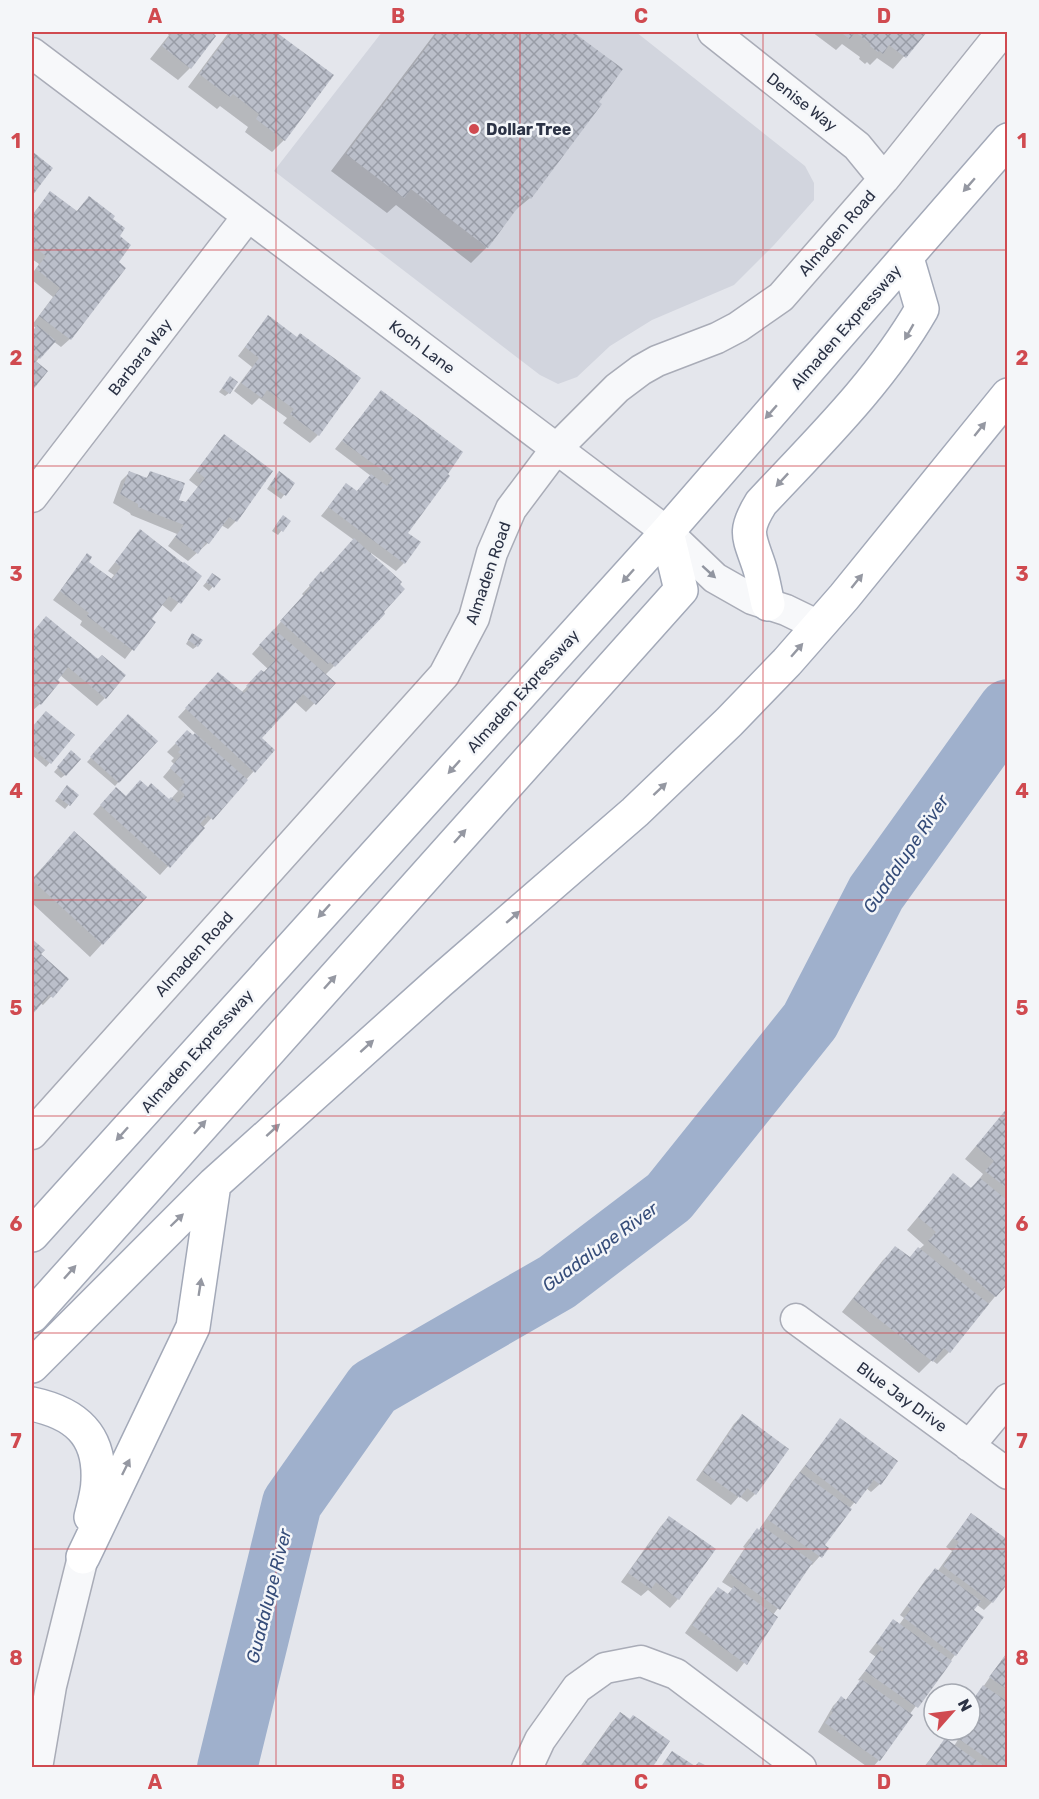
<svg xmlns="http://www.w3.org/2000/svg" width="1039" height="1799" font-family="Rubik,sans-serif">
  <defs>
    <pattern id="building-cross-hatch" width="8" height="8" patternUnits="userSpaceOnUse" patternTransform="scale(1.5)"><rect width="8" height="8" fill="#bbbfca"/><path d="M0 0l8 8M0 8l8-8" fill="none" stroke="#989ca6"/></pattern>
  </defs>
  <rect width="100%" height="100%" fill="#e4e6ec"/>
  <path fill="#d2d5de" d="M382,32H636L805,166L814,183V200L774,245L734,285L652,320L610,346L577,377L558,384L540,375L274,171Z"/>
  <path fill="#0003" d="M165,32H212L190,68L178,80L150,59L169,35Z
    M229,32H274L332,75L284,140L272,152L245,132L248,127L220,106L217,109L188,87Z
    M436,32H570L621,70L530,198L513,212L487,247L471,263L396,205L387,213L331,171Z
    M812,32H925L893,69L877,58L870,65L867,62L865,64L859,59L860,57L842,44L836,50Z
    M32,153L51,169L32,194Z
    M50,193L76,212L89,198L111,220L118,236L70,339L61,347L53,341L35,363L46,371L32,389V333L36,328L32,325L53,297L32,280V274L39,264L32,259V215Z
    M268,317L318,435L310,443L283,423L287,418L259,398L252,405L234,391L252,367L238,356Z
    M227,382L229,393L225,396L219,392Z
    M381,392L406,533L404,563L396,571L371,553L370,555L334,666L325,675L334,683L306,712L294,701L260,738L273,750L160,875L93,814L108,797L169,801L171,799L178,791L163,777L174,764L171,761L174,758L167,752L179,740L193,737L196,734L178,717L210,683L242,692L253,680L268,669L252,654L304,596L302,594L354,540L321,516L346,485L356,492L371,476L335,449Z
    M224,436L236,521L228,529L221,525L208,543L188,561L168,546L177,534L131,515L130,513L113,503L121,481L129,473L145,479L151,473L178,501L185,503L198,487L189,480Z
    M275,477L293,483L281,499L267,489Z
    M279,521H289L278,535L272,531Z
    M140,531L200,576L171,612L161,604L150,620L153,622L125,659L80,625L82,621L53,600L87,555L86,562L110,580L114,575L108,571Z
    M209,579H219L209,591L203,586Z
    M38,626L105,698L97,706L60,675L40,704L32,711V634Z
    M189,639L197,646L193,649L186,644Z
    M46,713L73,736L46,767L32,755V729Z
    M128,717L155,741L115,786L87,762Z
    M68,756L65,775L61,778L54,772Z
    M63,791L77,795L65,809L55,801Z
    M62,846L144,898L90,957L32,903V879Z
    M32,941L42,950L39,954L67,980L43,1005L40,1003L32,1013Z
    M1008,1108V1281L949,1352L937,1364L932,1360L919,1373L842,1312L883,1260L896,1248L909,1258L924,1245L907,1230L953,1175L970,1189L975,1185L983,1174L965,1159Z
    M742,1416L755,1494L747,1502L739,1496L731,1505L696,1480L734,1424Z
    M840,1420L880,1484L871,1492L866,1488L849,1509L823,1545L827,1548L812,1565L810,1564L773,1615L761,1641L737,1672L685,1633L710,1597L718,1589L727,1595L733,1589L722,1582L745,1548L743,1547L749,1539L761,1529L760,1528L792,1482Z
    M971,1515L992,1602L984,1610L976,1604L972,1611L955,1655L909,1715L879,1760L872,1768H869L818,1732L833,1706L841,1698L845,1701L861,1681L858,1680L876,1657L869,1652L893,1621L899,1625L904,1618L900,1615L927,1578L935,1570L937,1572L952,1551L946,1547Z
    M669,1518L714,1550L678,1599L670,1608L648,1590L641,1596L621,1582L661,1526Z
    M1008,1651V1765L1006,1768H923L946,1740L954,1746L959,1738L950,1731L951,1730H970V1703L983,1687Z
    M620,1714L650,1768H579L612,1722Z"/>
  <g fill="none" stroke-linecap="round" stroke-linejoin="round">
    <path stroke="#9fb0cc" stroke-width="60" d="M227,1768L292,1503L373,1388L557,1282L669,1197L810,1021L876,893L1008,709"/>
  </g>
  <path fill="url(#building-cross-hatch)" d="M173,32H214L213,33L216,36L191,69L162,46Z
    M231,32H276L334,75L285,141L256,119L259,114L233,94L230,97L199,74Z
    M438,32H573L623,69L599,102L602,104L531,199L527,195L488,248L411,189L404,198L346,154Z
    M840,32H927L906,58L889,45L883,54L880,51L878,52L870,46L871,44L855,32L850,39Z
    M32,151L53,168L32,196Z
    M50,191L77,211L89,196L115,216L113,219L125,228L120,236L131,245L119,262L126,268L71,340L39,316L60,288L36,269L46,256L32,245V216Z
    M268,315L297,337L300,333L361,378L319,436L290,414L294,409L267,390L262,398L241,383L259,358L245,347Z
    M37,325L56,341L40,359L32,352V332Z
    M32,358L48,371L32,391Z
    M230,376L238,382L230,394L222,388Z
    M381,390L463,452L448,474L450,476L408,533L421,542L405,564L328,507L346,483L357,491L371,474L387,486L393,478L342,441Z
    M224,434L273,471L237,522L229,517L209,544L206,542L198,554L175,537L184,525L138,507V504L120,494L129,471L147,478L150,471L185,483L179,500L186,502L205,478L196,471Z
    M279,471L295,483L286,496L270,485Z
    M283,515L291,521L283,532L275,526Z
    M140,529L183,563L184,562L202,576L181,604L169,596L152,619L156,622L134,651L87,616L89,613L60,591L87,553L92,557L89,562L112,579L121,567L115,562Z
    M354,538L402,582L400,584L405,589L384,612L385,614L335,667L330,662L328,664L280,621L311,587L309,585L321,571L323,573Z
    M212,573L221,579L214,588L206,582Z
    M46,616L98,659L102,655L126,675L106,699L68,667L58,680L60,682L41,705L32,696V633Z
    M274,629L336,683L316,705L303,694L262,738L275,750L255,773L185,708L218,672L244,693L249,688L246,686L261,670L264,672L275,660L259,645Z
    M192,633L203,640L198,647L188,640Z
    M46,711L75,735L51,764L32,748V727Z
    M128,714L158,741L119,783L90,757Z
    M187,730L193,735L195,733L248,780L213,820L208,815L200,824L205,828L170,868L100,805L116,787L126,796L140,780L148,787L151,783L169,799L171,797L178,803L185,795L179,789L185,782L170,768L181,755L178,752L181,749L175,743Z
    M71,750L81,759L66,776L57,767Z
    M67,785L79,795L70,806L58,797Z
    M74,831L147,897L103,945L32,880Z
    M32,939L45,950L41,954L69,979L53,998L49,995L32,1015Z
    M1008,1107V1189L985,1171L994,1161L976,1146Z
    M953,1173L971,1188L980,1178L1008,1201V1284L996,1297L928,1241L936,1232L918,1217Z
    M895,1246L910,1257L918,1247L989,1304L950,1353L944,1348L933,1362L853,1299Z
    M742,1414L789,1449L756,1495L747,1488L740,1498L703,1472Z
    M840,1418L898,1461L881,1485L872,1479L873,1481L856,1504L805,1466Z
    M800,1472L852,1509L825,1545L829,1548L822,1558L767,1519Z
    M971,1513L1008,1540V1583L993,1603L943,1566L959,1542L953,1538Z
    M669,1516L716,1549L679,1600L656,1582L651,1589L628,1573Z
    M762,1526L813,1562L780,1610L729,1573L752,1539L750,1538L757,1528L759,1530Z
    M935,1568L981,1601L974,1610L984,1617L956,1656L904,1618L911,1609L907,1606Z
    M734,1586L778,1617L747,1665L692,1625L718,1587L728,1594Z
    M893,1619L952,1661L918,1708L865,1671L880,1650L882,1652L884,1649L876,1643Z
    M1008,1652V1690L989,1677Z
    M861,1679L913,1715L880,1761L825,1723L833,1712L831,1711L841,1696L846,1700Z
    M983,1685L1008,1702V1768H1001L959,1739L965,1730H970V1704Z
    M620,1712L630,1719L633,1715L670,1741L652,1768H589L583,1763Z
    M945,1738L987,1768H924Z
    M672,1751L695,1766L699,1762L711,1768H660Z"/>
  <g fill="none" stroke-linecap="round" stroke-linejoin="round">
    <g stroke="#a9acb7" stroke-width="33">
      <path id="minor" d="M713,32L857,146L884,179
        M32,53L667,532L715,578L752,599L786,610L819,626
        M32,497L248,216
        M32,1134L444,675L474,618L492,553L511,509L556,449L617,388L641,370L657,361L717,338L738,327L781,297L884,179L1002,32
        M796,1319L1008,1474
        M969,1446L1008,1399
        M37,1768L51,1686L83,1557
        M527,1768L540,1740L577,1688L605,1668L641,1661L676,1674L801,1768"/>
    </g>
    <g stroke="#a3a9b8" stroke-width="36">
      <path id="primary" d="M768,604C765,592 763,578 759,566C749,536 743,532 761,503C818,442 880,382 922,309L907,258
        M32,1235L667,532L1008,140
        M32,1316L681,590L667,532
        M32,1366L214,1184L439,982L635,812L729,722L787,662L844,597L1008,395
        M32,1404C74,1413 100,1433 98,1480C98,1492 94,1505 91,1517
        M83,1557L193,1327L214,1184"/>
    </g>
    <use href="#minor" stroke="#f7f8fa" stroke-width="30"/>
    <use href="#primary" stroke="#fff" stroke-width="33"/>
  </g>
  <defs><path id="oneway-solid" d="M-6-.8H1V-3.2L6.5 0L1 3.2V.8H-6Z" transform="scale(1.5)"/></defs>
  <g fill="#9598a2">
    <use href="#oneway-solid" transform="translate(969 185) rotate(131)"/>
    <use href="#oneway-solid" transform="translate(909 332) rotate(120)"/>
    <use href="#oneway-solid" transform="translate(771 412) rotate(131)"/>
    <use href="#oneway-solid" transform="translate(980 429) rotate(-51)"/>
    <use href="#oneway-solid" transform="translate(782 480) rotate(133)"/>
    <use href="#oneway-solid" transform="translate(628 576) rotate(132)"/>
    <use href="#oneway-solid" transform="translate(857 581) rotate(-51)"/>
    <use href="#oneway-solid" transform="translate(797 650) rotate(-49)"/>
    <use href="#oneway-solid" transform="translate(454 767) rotate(132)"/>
    <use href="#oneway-solid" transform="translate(660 789) rotate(-43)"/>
    <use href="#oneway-solid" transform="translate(460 836) rotate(-48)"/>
    <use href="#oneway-solid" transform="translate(324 911) rotate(132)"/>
    <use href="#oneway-solid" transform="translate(513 917) rotate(-41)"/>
    <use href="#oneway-solid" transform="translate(330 982) rotate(-48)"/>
    <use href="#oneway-solid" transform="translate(367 1046) rotate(-42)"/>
    <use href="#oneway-solid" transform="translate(200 1127) rotate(-48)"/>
    <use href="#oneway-solid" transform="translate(273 1130) rotate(-42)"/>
    <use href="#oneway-solid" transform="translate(122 1134) rotate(132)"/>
    <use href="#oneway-solid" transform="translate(177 1220) rotate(-44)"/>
    <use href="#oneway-solid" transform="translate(70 1272) rotate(-48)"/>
    <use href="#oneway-solid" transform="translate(200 1287) rotate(-81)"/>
    <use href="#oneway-solid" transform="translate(126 1467) rotate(-64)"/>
  </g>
  <use fill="#9195a0" href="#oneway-solid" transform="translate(709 572) rotate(42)"/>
  <path fill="none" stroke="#d04a50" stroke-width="1.5" stroke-opacity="0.55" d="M276,32V1768M520,32V1768M763,32V1768M32,250H1008M32,466H1008M32,683H1008M32,900H1008M32,1116H1008M32,1333H1008M32,1549H1008"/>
  <circle fill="#d04a50" stroke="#f4f6f9" stroke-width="2" cx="474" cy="129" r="6"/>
  <g text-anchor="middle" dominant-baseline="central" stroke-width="5" stroke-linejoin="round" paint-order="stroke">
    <g font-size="16" fill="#2b3245" stroke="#f4f6f9">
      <text transform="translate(802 102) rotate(38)">Denise Way</text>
      <text transform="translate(837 233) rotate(-49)">Almaden Road</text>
      <text transform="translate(846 327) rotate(-49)">Almaden Expressway</text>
      <text transform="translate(422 347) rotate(37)">Koch Lane</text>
      <text transform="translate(140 357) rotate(-52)">Barbara Way</text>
      <text transform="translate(488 573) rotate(-71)">Almaden Road</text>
      <text transform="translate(523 691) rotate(-48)">Almaden Expressway</text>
      <text transform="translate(194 954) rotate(-48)">Almaden Road</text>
      <text transform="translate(197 1051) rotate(-48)">Almaden Expressway</text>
      <text transform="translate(902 1397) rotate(36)">Blue Jay Drive</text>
    </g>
    <g font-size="16" font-weight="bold" fill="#2b3245" stroke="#f4f6f9" text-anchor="start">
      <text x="486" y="129">Dollar Tree</text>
    </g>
    <g font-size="18" font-style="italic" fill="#354c79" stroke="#f4f6f9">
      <text transform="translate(906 854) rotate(-56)">Guadalupe River</text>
      <text transform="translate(600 1247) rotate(-36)">Guadalupe River</text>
      <text transform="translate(269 1596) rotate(-76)">Guadalupe River</text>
    </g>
  </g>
  <rect width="1039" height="1799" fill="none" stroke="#f4f6f9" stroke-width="66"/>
  <g transform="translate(952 1712) rotate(62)"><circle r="28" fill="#f4f6f9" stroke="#a4a8b1" stroke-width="1.5"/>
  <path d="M0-4.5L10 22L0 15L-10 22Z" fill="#d04a50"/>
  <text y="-9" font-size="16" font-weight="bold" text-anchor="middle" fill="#2b3245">N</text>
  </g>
  <rect x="33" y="33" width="973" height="1733" fill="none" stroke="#d04a50" stroke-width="2"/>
  <g font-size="20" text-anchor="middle" font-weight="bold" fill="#d04a50">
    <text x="155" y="23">A</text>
    <text x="398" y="23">B</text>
    <text x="641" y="23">C</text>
    <text x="884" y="23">D</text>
    <text x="16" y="148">1</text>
    <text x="1022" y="148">1</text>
    <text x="16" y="365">2</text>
    <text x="1022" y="365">2</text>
    <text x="16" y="581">3</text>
    <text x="1022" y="581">3</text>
    <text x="16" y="798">4</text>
    <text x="1022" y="798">4</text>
    <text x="16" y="1015">5</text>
    <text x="1022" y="1015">5</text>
    <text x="16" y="1231">6</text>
    <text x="1022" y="1231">6</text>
    <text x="16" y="1448">7</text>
    <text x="1022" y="1448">7</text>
    <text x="16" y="1665">8</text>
    <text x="1022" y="1665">8</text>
    <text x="155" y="1789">A</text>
    <text x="398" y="1789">B</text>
    <text x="641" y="1789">C</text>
    <text x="884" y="1789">D</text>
  </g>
</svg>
